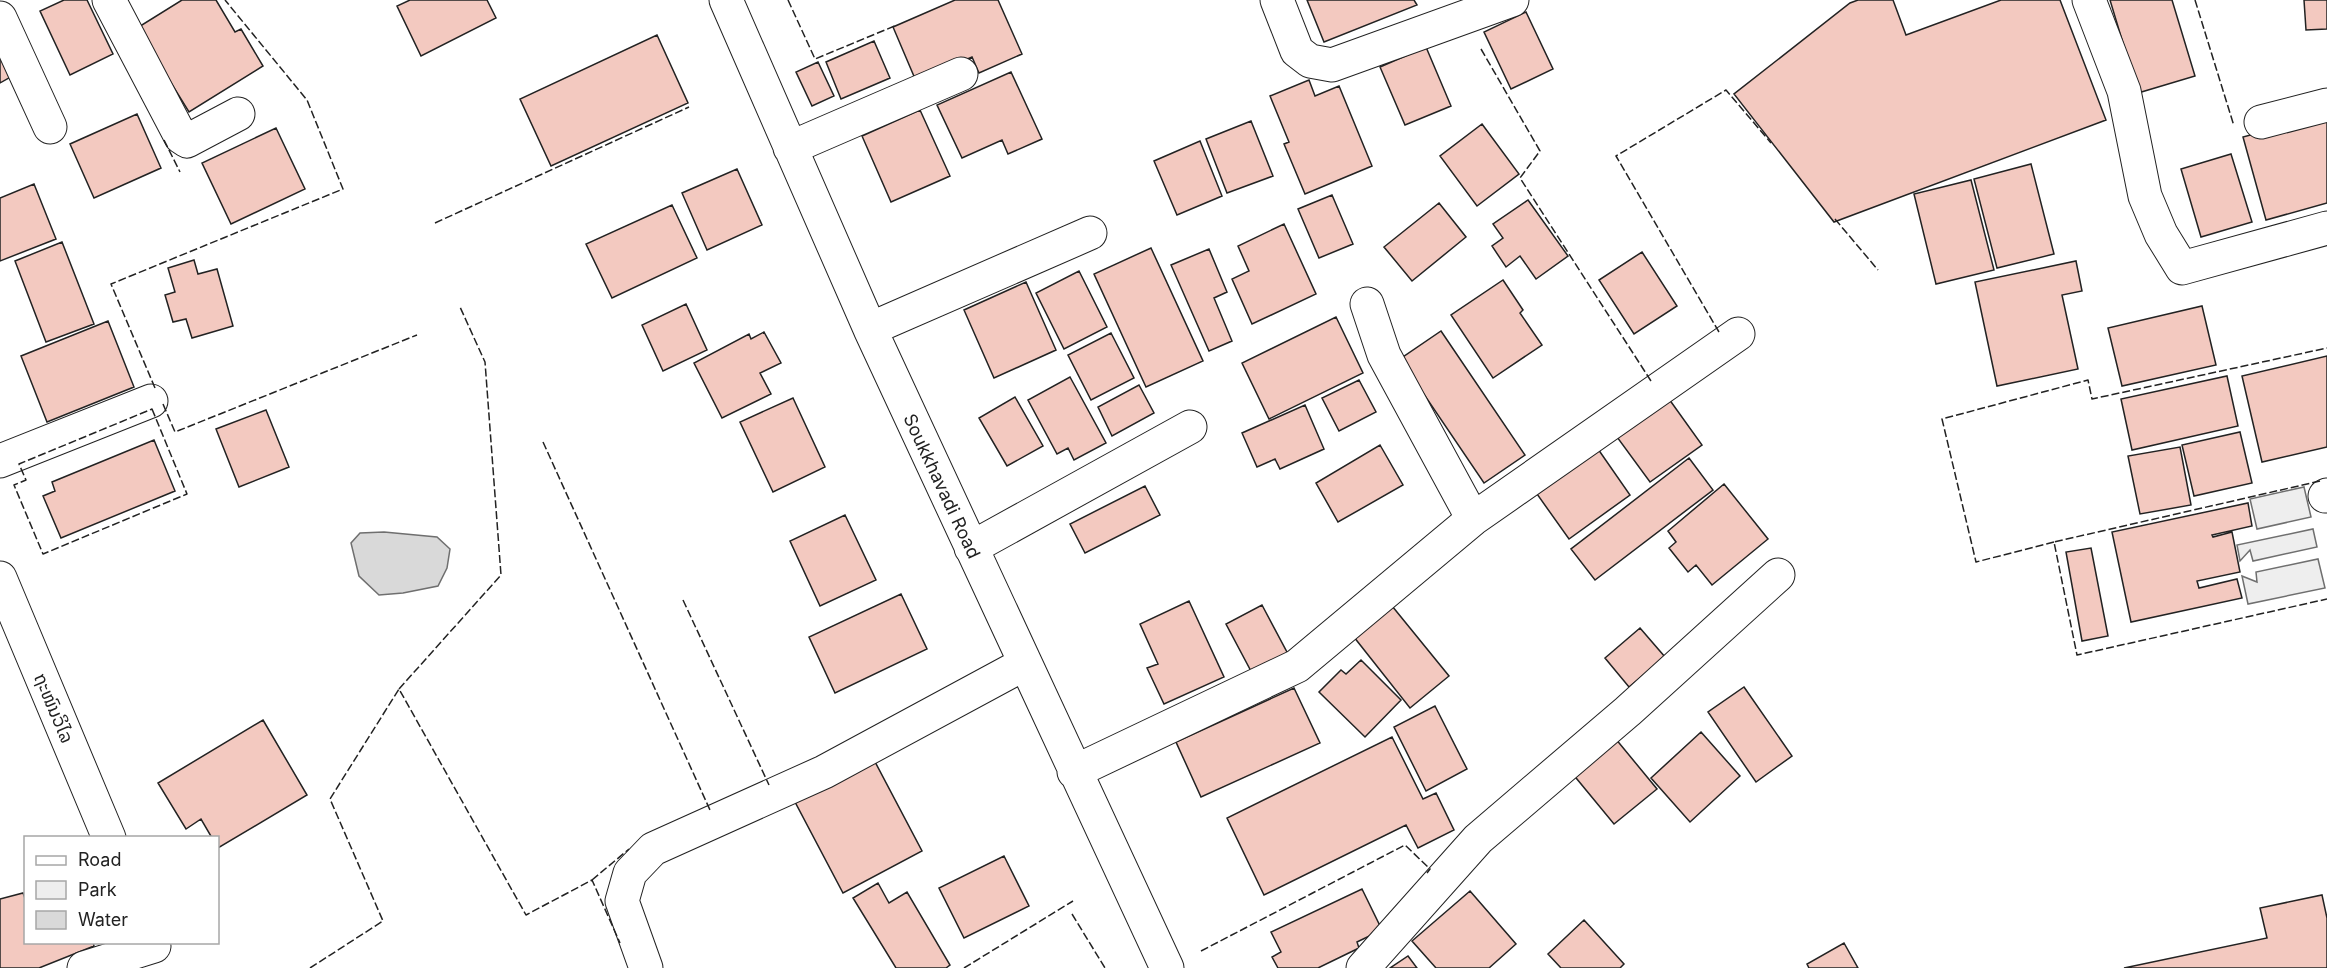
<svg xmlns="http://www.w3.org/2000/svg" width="2327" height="968" font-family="Inter,'Noto Sans Lao',sans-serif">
  <rect width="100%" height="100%" fill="#fff"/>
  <path fill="#eee" stroke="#6f6f6f" stroke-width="1.5" d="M2304,487L2311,517L2257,529L2250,499Z
    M2313,529L2317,547L2253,561L2250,550L2240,561L2237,545Z
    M2318,559L2325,588L2248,604L2242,576L2257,582L2256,572Z"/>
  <path fill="#d9d9d9" stroke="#6f6f6f" stroke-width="1.5" d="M384,532L437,537L450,549L447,568L438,586L403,593L379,595L359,576L351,543L360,533Z"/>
  <path fill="#f3c9c0" stroke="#222" stroke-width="1.5" d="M64,0H87L113,54L70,75L40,11Z
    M182,0H216L235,32L241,29L263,66L189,112L137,28Z
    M410,0H487L496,18L421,56L397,6Z
    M955,0H998L1022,54L979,73L972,57L916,81L893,27Z
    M1307,0H1414L1417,5L1324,42Z
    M1858,0H1893L1906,35L2001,0H2060L2106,120L1834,222L1734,94L1850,3Z
    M2110,0H2172L2195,76L2138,93Z
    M2304,0H2327V29L2306,30Z
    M1526,12L1553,69L1511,89L1484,32Z
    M657,35L688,103L551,166L520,99Z
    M874,41L890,78L841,99L826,62Z
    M0,44L16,74L0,83Z
    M1426,47L1451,106L1405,125L1380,67Z
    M818,62L834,96L812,106L796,72Z
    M1011,72L1042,139L1008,154L1002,140L962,158L937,105Z
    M1309,80L1315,96L1339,86L1372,166L1305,194L1284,144L1289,142L1270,96Z
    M920,110L950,176L891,202L862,136Z
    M137,114L161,168L94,198L70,144Z
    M2327,114V203L2266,220L2243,137Z
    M1251,121L1273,176L1227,193L1206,139Z
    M1482,124L1519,174L1477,206L1440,156Z
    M276,128L305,189L231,224L202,163Z
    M1200,141L1222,196L1177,215L1154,161Z
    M2231,154L2252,222L2201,237L2181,169Z
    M2031,164L2054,254L1997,268L1974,179Z
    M737,169L762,225L707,250L682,193Z
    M1971,180L1994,270L1936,284L1914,194Z
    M34,184L56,239L0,261V198Z
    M1332,195L1353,244L1319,258L1298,209Z
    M1528,200L1568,256L1536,279L1520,256L1506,267L1492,246L1503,238L1493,224Z
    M1439,203L1466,237L1412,281L1384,247Z
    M672,205L697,258L612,298L586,244Z
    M1284,224L1316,294L1252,324L1232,279L1249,271L1238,246Z
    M62,242L94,324L46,342L15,261Z
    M1151,248L1203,361L1146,387L1094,274Z
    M1209,249L1227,292L1214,298L1232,341L1209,351L1171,265Z
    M1642,252L1677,306L1634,334L1599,280Z
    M194,260L198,274L217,269L233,326L192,338L186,319L173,322L165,295L175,292L168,268Z
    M2076,261L2082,291L2062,295L2078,369L1997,386L1975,282Z
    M1079,271L1107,327L1064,349L1036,293Z
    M1503,280L1523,310L1520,313L1542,345L1493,378L1451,315Z
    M1026,282L1056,350L994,378L964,310Z
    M686,304L707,350L663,371L642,325Z
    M2202,306L2216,365L2122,386L2108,328Z
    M1336,317L1363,373L1269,419L1242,363Z
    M108,321L134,387L47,422L21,356Z
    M1441,331L1525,455L1484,483L1400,359Z
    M764,332L781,363L760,373L771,394L722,418L694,363L749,334L751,339Z
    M1111,333L1134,378L1091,400L1068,355Z
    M2327,356V447L2262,462L2242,376Z
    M2227,376L2238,426L2132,450L2121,399Z
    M1070,377L1106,443L1074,460L1068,448L1057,454L1028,400Z
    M1359,380L1376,412L1339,431L1322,398Z
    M1139,385L1154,413L1112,436L1098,407Z
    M1015,397L1043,446L1007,466L979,418Z
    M793,398L825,467L773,492L740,422Z
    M1669,399L1702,445L1650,482L1617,437Z
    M1305,405L1324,449L1280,469L1275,459L1257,467L1242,433Z
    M266,410L289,467L239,487L216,429Z
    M2240,432L2252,483L2194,496L2182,445Z
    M154,440L175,491L61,538L43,496L55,491L52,482Z
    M1380,445L1403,485L1338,522L1316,483Z
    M2180,447L2191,505L2140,514L2128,456Z
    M1598,449L1630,495L1569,539L1537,494Z
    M1689,458L1713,490L1595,580L1571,549Z
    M1724,484L1768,539L1712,585L1696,565L1688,572L1669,548L1676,542L1668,531Z
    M1145,486L1160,515L1085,553L1070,524Z
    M2248,503L2252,526L2212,535L2213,537L2232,532L2240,572L2197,581L2199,588L2237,579L2242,598L2131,622L2112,532Z
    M845,515L876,580L820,606L790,541Z
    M2091,548L2108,636L2082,641L2066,552Z
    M901,594L927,649L835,693L809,637Z
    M1189,601L1224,677L1164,704L1147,668L1158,664L1140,624Z
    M1388,601L1449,676L1410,708L1350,632Z
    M1262,605L1288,654L1252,673L1226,624Z
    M1640,628L1665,657L1629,687L1605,658Z
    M1361,660L1401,700L1365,737L1319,692L1341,670L1346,674Z
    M1744,687L1792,756L1756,782L1708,712Z
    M1294,688L1320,743L1201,797L1176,742Z
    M1435,706L1467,769L1426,791L1394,727Z
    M263,720L307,795L218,848V838H212L201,819L186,829L158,783Z
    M1701,732L1740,776L1690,822L1651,778Z
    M1392,737L1423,799L1436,793L1454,830L1418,848L1406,825L1264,895L1227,818Z
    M1615,738L1657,789L1614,824L1572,773Z
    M873,758L922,851L843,893L794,800Z
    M1004,856L1029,906L964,938L939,888Z
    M878,883L889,903L907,892L950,965L946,968H896L853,898Z
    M1362,889L1382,930L1357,942L1359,948L1318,968H1278L1272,957L1281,952L1271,932Z
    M1470,891L1516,944L1489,968H1436L1412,941Z
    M23,893L26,901V942H93L94,946L39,968H0V899Z
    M2322,895L2327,918V968H2124L2267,938L2260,908Z
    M1584,920L1624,964L1620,968H1561L1548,954Z
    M1844,943L1858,968H1809L1807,964Z
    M1408,956L1417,968H1390Z"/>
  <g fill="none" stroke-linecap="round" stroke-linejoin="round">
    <g stroke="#222" stroke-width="35">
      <path id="minor" d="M109,0L181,137L187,141L238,114
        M726,0L870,329L1167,968
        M1277,0L1297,51L1310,61L1332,65L1512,0
        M2089,0L2124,91L2145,196L2161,234L2182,268L2327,228
        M0,18L50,127
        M2261,122L2327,105
        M790,148L961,74
        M1367,304L1384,355L1473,519
        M870,329L1090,233
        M0,461L151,401
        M2325,496L2327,495
        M971,548L1190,427
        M0,578L109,838
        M1074,772L1297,666L1473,519L1738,334
        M84,968L154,946
        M646,968L622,901L630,873L653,849L824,772L1024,664
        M1363,968L1478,839L1628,711L1778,575"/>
    </g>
    <use href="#minor" stroke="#fff" stroke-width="33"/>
    <path stroke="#222" stroke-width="1.5" stroke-dasharray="8 3" stroke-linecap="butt" d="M788,0L815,59L897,25
      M2195,0L2234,126
      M1481,49L1540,151L1520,178L1651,381
      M164,140L180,172
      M1835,219L1878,270
      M435,223L689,107
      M1719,332L1616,156L1726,90L1771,143
      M155,388L111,284L343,189L307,100L225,0
      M163,404L175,432L417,335
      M152,409L187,494L43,554L14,485L26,480L19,464Z
      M543,442L710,810
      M2320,481L2054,542L2077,655L2327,599
      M2054,542L1976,562L1942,419L2088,380L2092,399L2327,348
      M683,600L769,785
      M399,689L501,575L485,362L460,307
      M592,880L629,849
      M1072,914L1105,968
      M1201,951L1405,845L1430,869L1427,873
      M310,968L383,921L330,799L399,689L526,915L592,880L620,943
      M964,968L1073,901"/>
  </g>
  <g text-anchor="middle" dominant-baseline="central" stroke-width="4.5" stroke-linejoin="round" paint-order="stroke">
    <g font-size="18" fill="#222" stroke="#fff">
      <text transform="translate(942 486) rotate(65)">Soukkhavadi Road</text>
      <text transform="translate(54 708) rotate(67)">ຖະໜົນວິໄລ</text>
    </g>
  </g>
  <rect x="24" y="836" width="195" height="108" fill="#ffffff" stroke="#a7a7a7" stroke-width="1.5"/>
  <rect x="36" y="856" width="30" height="9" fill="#ffffff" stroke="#a7a7a7" stroke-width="1.5"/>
  <text x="78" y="866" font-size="18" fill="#222222">Road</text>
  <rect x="36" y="881" width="30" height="18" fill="#eeeeee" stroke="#a7a7a7" stroke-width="1.5"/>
  <text x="78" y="896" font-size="18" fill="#222222">Park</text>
  <rect x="36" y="911" width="30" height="18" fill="#d9d9d9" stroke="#a7a7a7" stroke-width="1.5"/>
  <text x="78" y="926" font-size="18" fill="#222222">Water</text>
</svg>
